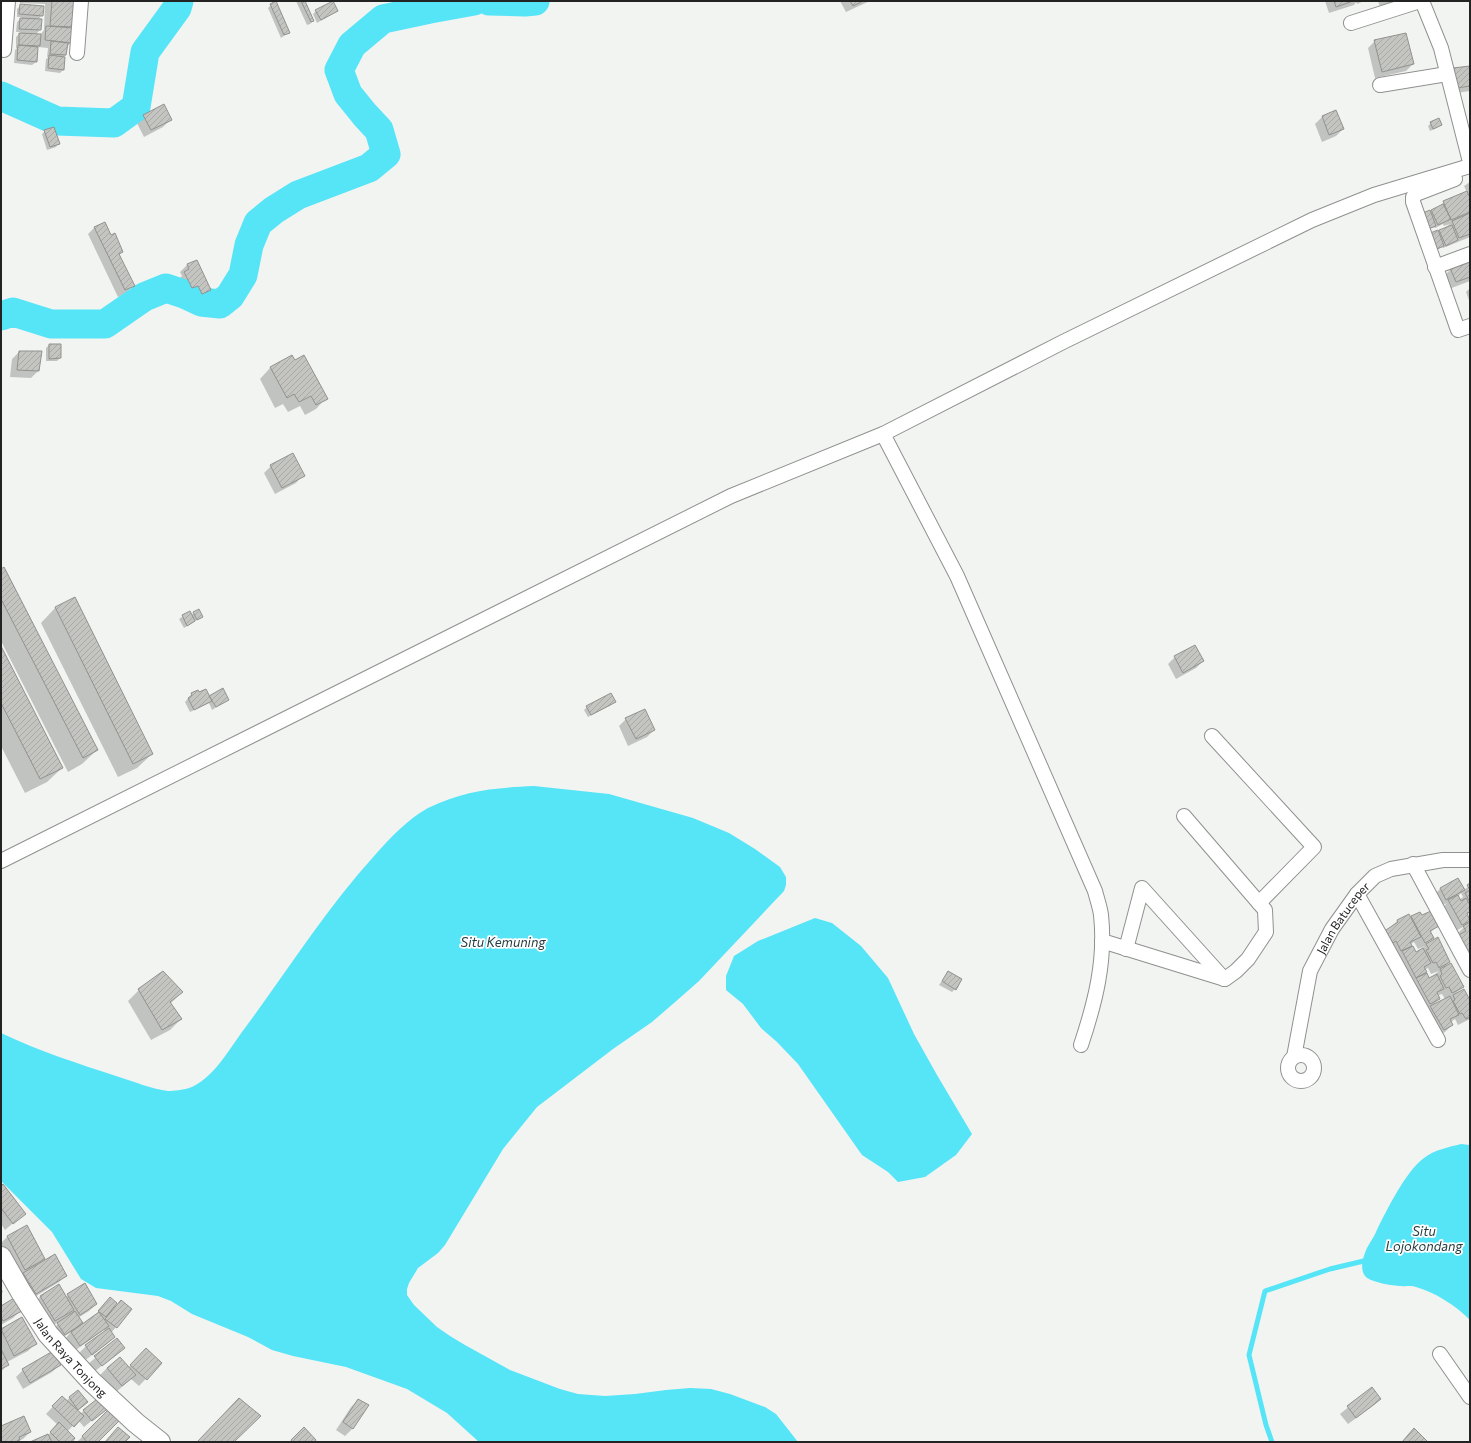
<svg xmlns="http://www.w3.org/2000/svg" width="1471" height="1443" font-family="Commissioner,sans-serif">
  <defs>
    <pattern id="building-hatch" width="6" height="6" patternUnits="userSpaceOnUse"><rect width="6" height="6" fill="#c4c5c1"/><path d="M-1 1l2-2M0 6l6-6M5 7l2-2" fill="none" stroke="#a8a9a6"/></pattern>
  </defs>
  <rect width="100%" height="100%" fill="#f2f4f1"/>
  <path fill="#56e4f7" d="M534,786L609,794L693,818L729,833L755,849L780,867L786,877V885L784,891L699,981L674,1003L652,1022L613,1049L537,1107L503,1149L445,1245L438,1253L418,1268L409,1283L407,1289V1295L414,1305L437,1327L450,1336L465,1345L510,1370L560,1389L578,1394L605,1396L635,1394L666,1390L690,1388L711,1389L730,1394L765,1407L776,1414L798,1442H479L447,1413L407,1389L346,1367L293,1356L272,1350L248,1337L192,1314L171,1301L158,1296L96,1288L81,1279L52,1232L1,1181V1033C39,1051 79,1064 119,1077C135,1082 152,1089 168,1091C174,1091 183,1090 189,1088C211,1081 229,1050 242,1032C286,973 325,910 375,855C390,838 408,819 428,808C465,790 494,788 534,786Z
    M815,918L832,923L861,946L888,978L914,1034L937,1075L972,1134L956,1155L925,1177L898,1182L888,1172L862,1155L798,1064L777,1042L761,1028L743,1004L726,990V976L734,956L758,941Z
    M1461,1144L1470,1145V1320C1455,1305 1436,1293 1416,1287C1411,1285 1406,1287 1401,1286C1393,1286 1371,1282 1366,1277C1360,1271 1362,1260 1365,1253C1367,1246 1373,1239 1376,1232C1386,1211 1406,1171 1424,1158C1434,1150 1449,1147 1461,1144Z"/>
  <path fill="#0003" fill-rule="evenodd" d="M20,1H74L73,27L70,29L71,43L66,47V55L63,58V70L60,73L45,71L46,59L49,57H47L48,48L38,47L36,62L32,65L14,63L15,50L17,48H16V37L21,32H16L17,22L22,17H17V9L21,5L42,15L38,20L40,30L35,35H40L44,30L45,4L20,3Z
    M296,1H304L313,21L310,24L307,25Z
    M840,1H870L846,12Z
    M1325,1H1364L1357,4L1356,2L1354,5L1329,13Z
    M1378,1H1394L1380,7Z
    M271,5L288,33L281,38L268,8Z
    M316,11H337L317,23L313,14Z
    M1375,41L1413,64L1406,71L1375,78L1368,48Z
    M1470,67V91L1450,94Z
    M1336,111L1343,129L1336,136L1322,142L1315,124L1322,117Z
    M144,116L170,120L163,127L144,137L137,123Z
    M1431,123L1440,124L1437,128L1430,131L1428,126Z
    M45,131L59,143L56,147L47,150L42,134Z
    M1470,182V194L1468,195L1470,199V237L1443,248L1442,247L1429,254L1438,233L1450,224L1444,226L1443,224L1435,228L1434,227L1421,233L1430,213L1438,208L1444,202L1467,192L1464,186Z
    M95,227L110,237L122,252L119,255L133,285L126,293L118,297L88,234Z
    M196,261L210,290L203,297L195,301L191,292L185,295L178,280L182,276L180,272L187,265Z
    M1470,261V281L1449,289L1444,276L1451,269Z
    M1470,288V303L1466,292Z
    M49,345L60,358L57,361H46V348Z
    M19,352L38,371L31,378L10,377L12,359Z
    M291,357L326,398L316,409L305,415L300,406L288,412L283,404L275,408L260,379L270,368Z
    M271,466L303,475L296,483L275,494L264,473Z
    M1,570L97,750L82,764L68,772L1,641Z
    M74,599L152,754L137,768L118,777L41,623L55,608Z
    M198,610L202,617L184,628L179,619L189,612L191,615Z
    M1,648L62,768L47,782L25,793L1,746Z
    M1175,657L1203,661L1196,668L1176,679L1168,664Z
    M199,693L209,697L228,700L212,710L209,703L190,712L185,702L192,694Z
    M614,702L611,705L588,717L584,710L587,707Z
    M626,719L654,730L647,737L628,746L619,726Z
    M1458,879L1464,890L1470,885V912L1467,915L1470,920L1463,927L1454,932L1442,908L1447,903L1439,907L1433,896L1440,889ZM1461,893L1463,897L1459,900L1457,897Z
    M1408,915L1410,919L1412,917H1422L1437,926L1430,933L1433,938L1427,943L1449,962L1444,967L1463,987L1456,993L1470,1002V1019L1458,1025L1455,1019L1451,1022L1452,1025L1445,1032L1437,1037L1424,1013L1430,1007L1422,1011L1389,947L1390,928L1397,921ZM1414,942L1418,949L1425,946L1415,953L1410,945ZM1428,968L1431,974L1439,971L1429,979L1424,970ZM1438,993L1439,995L1442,994L1445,999L1433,1005L1439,999L1437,995Z
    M1470,924V957L1457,934L1464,927Z
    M948,972L955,989L952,992L939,985Z
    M139,990L182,992L170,1004L181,1019L170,1030L151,1040L128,1001Z
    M1,1187L24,1214L5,1230L1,1224Z
    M26,1227L44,1259L37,1265L66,1275L59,1282L28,1301L17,1281L24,1273L18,1276L1,1246V1243L7,1237Z
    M84,1285L96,1304L89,1311L78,1318L82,1323L75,1329L96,1315L107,1301L112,1310L121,1301L116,1327L111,1333L114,1337L107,1344L84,1361L79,1353L86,1346L106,1332L104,1330L73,1352L64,1340L71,1332L57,1341L51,1331L61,1321L47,1328L33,1304L40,1297L59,1286L66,1297Z
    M1,1287L3,1292L1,1294Z
    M1,1307L20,1311L13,1318L1,1325Z
    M22,1319L35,1344L28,1351L7,1362L8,1364L1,1372V1330Z
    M117,1340L124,1348L94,1372L88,1364Z
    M139,1356L161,1363L139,1386L131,1379L115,1393L100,1375L107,1368H128Z
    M60,1365L52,1372L23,1389L16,1377L23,1370Z
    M1372,1388L1380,1399L1373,1406L1348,1424L1340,1414Z
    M78,1391L83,1405L76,1411L80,1414L101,1397V1413L84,1427L78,1420L67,1432L70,1442H33L48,1435L58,1425L46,1414L62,1397L66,1401Z
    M358,1400L367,1406L352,1429L345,1436L336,1430L351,1407Z
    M108,1411L97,1442H77Z
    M1,1427L30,1432L23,1439L16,1442H1Z"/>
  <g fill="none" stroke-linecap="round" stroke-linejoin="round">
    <path stroke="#56e4f7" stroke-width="5" d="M1272,1442L1266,1425L1249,1355L1265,1291L1330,1269L1368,1260"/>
    <path stroke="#56e4f7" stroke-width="29" d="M489,1L525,2L535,1
      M1,96L57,121L114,123L136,107L145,52L177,8L179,1
      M1,316L13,312L51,324H105L144,297L166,288L184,294L201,302L220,304L230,296L243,275L249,245L258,223L274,210L298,195L369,168L386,154L379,130L365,115L348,94L339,70L352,45L383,19L430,9L474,1"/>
  </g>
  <path fill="url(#building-hatch)" stroke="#92928f" d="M52,1H75L74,27L50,26Z
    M276,1L290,33L284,35L270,4Z
    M301,1H305L314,21L311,22Z
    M333,1L338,11L321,20L315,10Z
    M850,1H863L853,6Z
    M1334,1H1353L1336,7Z
    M20,4L44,6L43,16L19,14Z
    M20,18L42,19L41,30L19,29Z
    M46,26L73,28L72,43L45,40Z
    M19,33L41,34L40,46L19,45Z
    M1406,33L1414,64L1382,72L1374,40Z
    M51,41L68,43L66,55L50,54Z
    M18,45L38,47L37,62L17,60Z
    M49,55L65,57L64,70L48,68Z
    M1470,66V86L1457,88L1453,68Z
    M164,104L172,120L151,130L143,115Z
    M1336,110L1344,129L1329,135L1322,116Z
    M1439,118L1442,125L1433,129L1430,122Z
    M54,127L60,144L50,147L44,130Z
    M1467,191L1470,198V212L1451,220L1443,201Z
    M1443,204L1451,219L1438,225L1431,210Z
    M1430,210L1436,226L1425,230L1418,215Z
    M1470,213V234L1459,238L1452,221Z
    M105,222L111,235L115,233L123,252L119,254L135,286L125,290L94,227Z
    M1452,225L1458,240L1446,246L1439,230Z
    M1438,230L1444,246L1432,251L1425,235Z
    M197,260L211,290L202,294L198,286L192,288L184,272L189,269L187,264Z
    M1470,260V277L1456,282L1450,268Z
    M49,344H61V358L49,359Z
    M19,351H42L39,371L17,370Z
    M292,355L295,360L304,355L328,399L316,405L311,396L299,402L294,394L287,398L270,367Z
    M293,453L305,476L282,488L270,465Z
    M4,567L98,750L83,758L1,599V569Z
    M75,597L153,754L133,764L55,607Z
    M199,609L203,617L197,620L193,612Z
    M190,611L195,621L187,626L182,615Z
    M1195,645L1204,661L1183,673L1174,656Z
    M1,646L63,768L40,779L1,703Z
    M223,688L229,700L216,707L209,696Z
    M206,689L212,701L194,710L188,698L192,695L191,693L198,690L199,692Z
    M611,693L616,702L591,715L586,706Z
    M645,709L655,730L636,739L625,718Z
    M1458,878L1465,890L1446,900L1440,888Z
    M1470,883V902L1465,893L1470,890L1467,885Z
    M1458,895L1461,901L1466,898L1470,905V912L1467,913L1470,921L1462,925L1448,900Z
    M1431,911L1439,926L1430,931L1434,938L1425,943L1411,916L1420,912L1422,915Z
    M1409,914L1421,937L1410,942L1412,946L1401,951L1396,941L1390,945L1383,932L1398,922L1397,920Z
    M1470,922V954L1468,955L1457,936L1466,931L1463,926Z
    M1438,937L1450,962L1439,968L1436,962L1433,963L1426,950L1429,949L1426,944Z
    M1413,946L1416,952L1423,948L1431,963L1424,967L1427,972L1416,978L1402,951Z
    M1451,963L1464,987L1452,993L1449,987L1446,988L1440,976L1442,974L1440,969Z
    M163,971L183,992L170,1002L182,1019L162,1030L138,989Z
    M948,971L962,979L956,990L942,981Z
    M1427,973L1429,978L1437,974L1444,989L1437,992L1440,999L1430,1004L1416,978Z
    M1464,989L1470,1000V1017L1466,1019L1462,1013L1460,1014L1453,1001L1455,1000L1453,995Z
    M1450,996L1459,1015L1450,1019L1453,1025L1444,1030L1430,1006Z
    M3,1184L26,1214L13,1224L1,1208V1186Z
    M27,1225L45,1259L25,1270L7,1236Z
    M55,1254L67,1276L36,1294L23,1273Z
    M85,1283L97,1304L80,1315L67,1294Z
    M59,1284L74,1310L55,1321L40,1296Z
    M110,1297L117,1303L106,1317L98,1311Z
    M14,1298L22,1311L3,1321L1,1317V1306Z
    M121,1300L132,1309L117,1328L105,1319Z
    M75,1311L83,1323L65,1335L57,1323Z
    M99,1312L109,1326L80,1346L71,1332Z
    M22,1317L37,1344L14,1356L1,1329Z
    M109,1328L115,1337L92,1355L85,1345Z
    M117,1338L125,1348L102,1366L94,1356Z
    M146,1348L162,1363L147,1380L130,1365Z
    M1,1349L9,1365L1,1369Z
    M53,1351L61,1365L30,1383L22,1369Z
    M120,1357L136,1375L122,1386L107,1368Z
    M1372,1387L1381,1399L1356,1418L1347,1406Z
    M78,1390L88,1402L78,1410L69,1397Z
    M62,1396L84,1416L74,1427L52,1406Z
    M101,1396L110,1407L92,1421L83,1410Z
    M239,1398L261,1416L234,1442H197Z
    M358,1399L369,1405L353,1429L343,1422Z
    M108,1410L119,1421L98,1442H87L82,1436Z
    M24,1416L31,1432L19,1437L20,1440L15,1442H1V1426Z
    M59,1422L75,1438L72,1442H60L50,1432Z
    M118,1427L130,1437L125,1442H105Z
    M304,1427L316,1440L315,1442H292L291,1440Z
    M1414,1428L1428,1442H1402Z
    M48,1434L52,1442H30Z"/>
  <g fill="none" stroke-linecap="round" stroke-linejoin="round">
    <g stroke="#8f918f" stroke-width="16">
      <g id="street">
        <path d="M1422,1L1441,48L1470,162"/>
        <path d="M1351,23L1420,1"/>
        <path d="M4,50L8,1"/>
        <path d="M77,53L81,1"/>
        <path d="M1380,85L1447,74"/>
        <path d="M1455,179L1416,194L1413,197V202L1458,330L1470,326"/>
        <path d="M1435,267L1470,254"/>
        <path d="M883,434L957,576L1095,891C1097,899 1100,907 1101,915C1106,961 1095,1003 1081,1045"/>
        <path d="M1212,736L1314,847L1259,903"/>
        <path d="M1,861L731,496L883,434L1063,342L1312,220L1374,195L1470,166"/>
        <path d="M1413,864L1470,970"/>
        <path d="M1357,894L1438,1040"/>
        <path d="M1102,941L1225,979L1236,971L1248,959L1266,932L1265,910L1184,816"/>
        <path d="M1126,949L1142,888L1224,979"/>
        <circle cx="1301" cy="1068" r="13"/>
        <path id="s1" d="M1294,1057L1310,971L1332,929L1357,894L1375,876L1391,869L1443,860H1470"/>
        <path d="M1440,1354L1470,1397"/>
      </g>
    </g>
    <g stroke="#8f918f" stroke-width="22">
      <g id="secondary">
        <path id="s2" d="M1,1257L21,1292L48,1334L91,1381L136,1423L160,1442"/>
      </g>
    </g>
    <use href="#street" stroke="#fff" stroke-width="14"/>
    <use href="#secondary" stroke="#fff" stroke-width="20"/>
  </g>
  <g text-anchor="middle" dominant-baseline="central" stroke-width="3.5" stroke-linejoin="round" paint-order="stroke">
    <g font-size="12" fill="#222322" stroke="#fff">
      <text stroke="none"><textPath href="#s1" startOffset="150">Jalan Batuceper</textPath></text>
      <text stroke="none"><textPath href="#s2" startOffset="123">Jalan Raya Tonjong</textPath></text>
    </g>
    <g font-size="13" font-style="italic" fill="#253d40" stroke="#fff">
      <text x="503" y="942">Situ Kemuning</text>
      <text x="1424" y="1231">Situ<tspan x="1424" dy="15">Lojokondang</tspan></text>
    </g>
  </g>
  <rect width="1471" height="1443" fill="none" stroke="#222322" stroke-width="4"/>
</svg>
